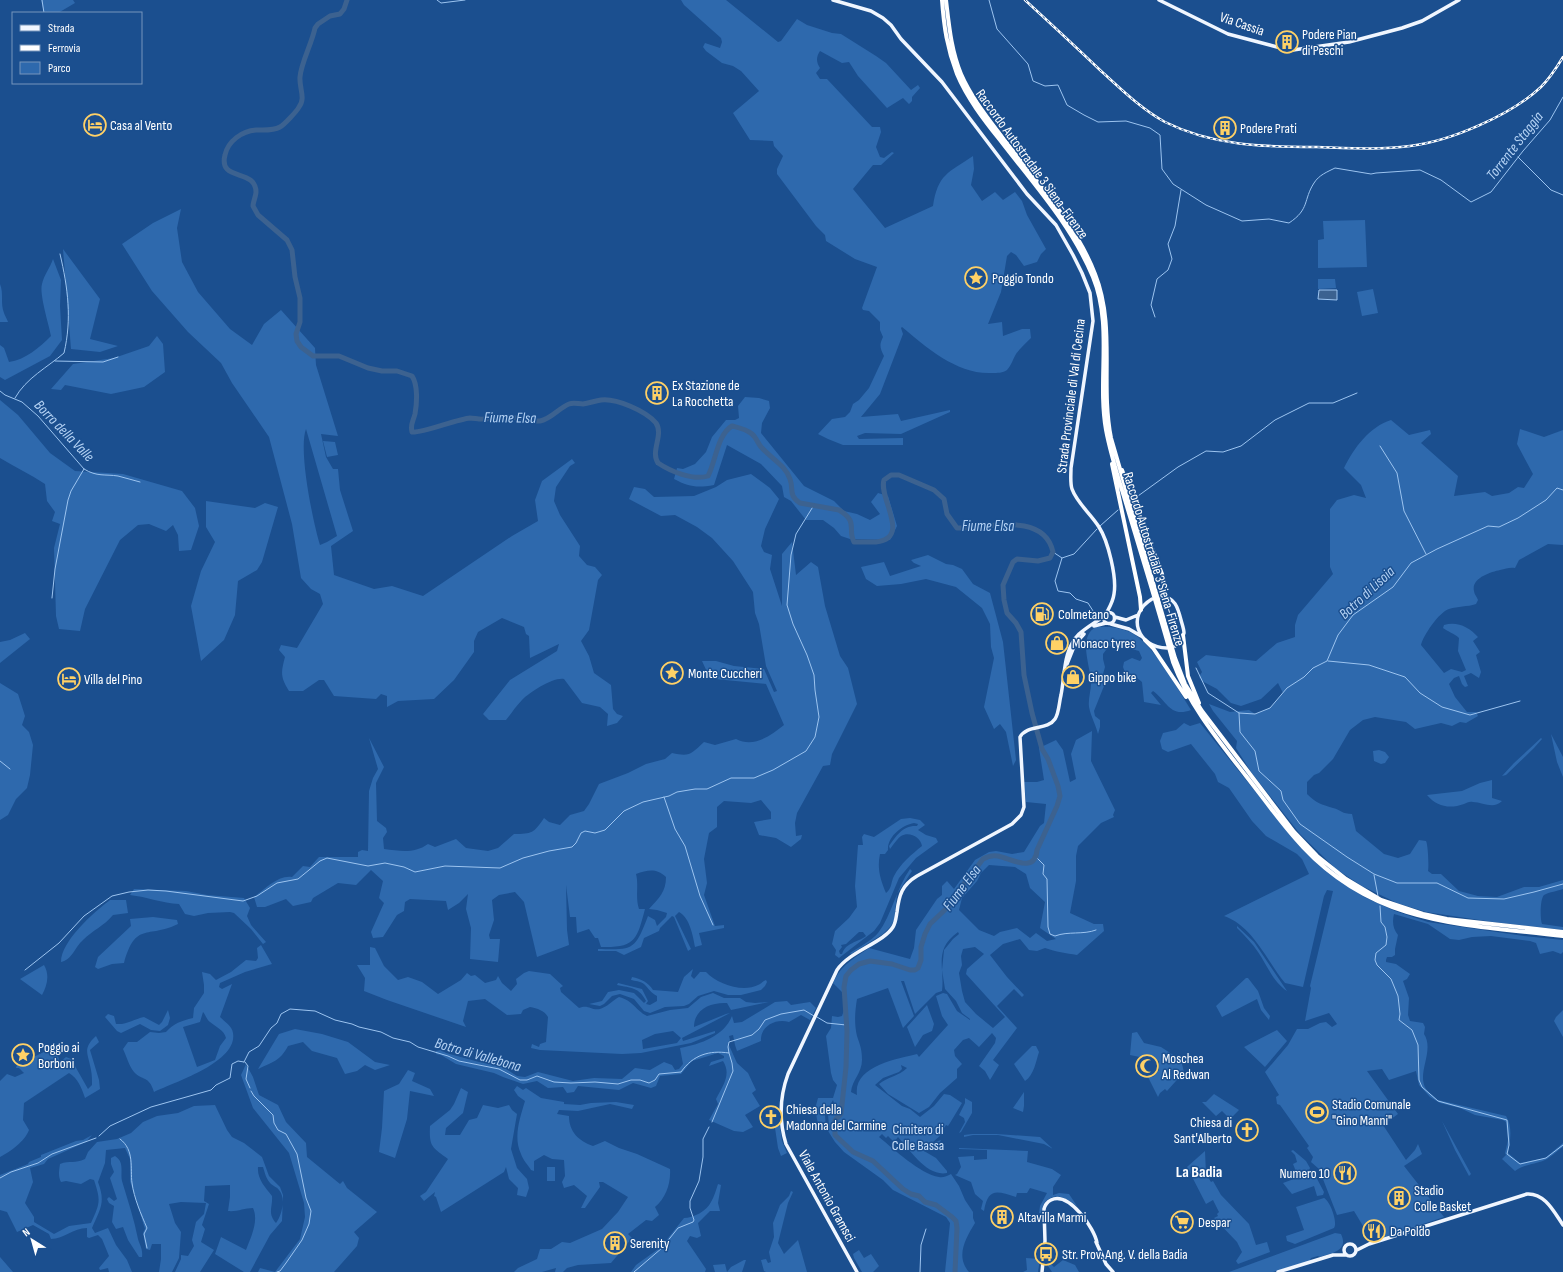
<svg xmlns="http://www.w3.org/2000/svg" width="1563" height="1272" font-family="'Sofia Sans Condensed',sans-serif">
  <rect width="100%" height="100%" fill="#1b4f8f"/>
  <path fill="#2e69ad" fill-rule="evenodd" d="M41,0H73L75,3L58,13H44Z
    M681,0H726L778,42L781,41L797,19L807,25L832,33L841,34L876,56L886,63L911,90L918,85L920,88L912,97V101L909,104L903,98L887,108L858,76L849,62L842,63L820,51C816,57 816,62 820,68L816,73L820,79H827L872,127H880L881,132L876,147L880,157L884,158L892,152L894,153L881,165H873L853,189L885,228L933,206C938,174 948,173 973,156L974,169L971,185L982,201L995,192L1003,200L1015,192L1022,201L1027,215L1046,249L1041,254L1037,262L1024,266L1016,255L1011,252L1007,256L1001,292L988,324L1002,322L1003,336L1022,329H1030L1031,338C1026,343 1020,348 1016,354C1013,359 1011,366 1007,370C1003,373 997,373 992,373C958,375 927,348 902,327L901,328L903,334L880,394L861,417L898,414L901,421L950,410V412L901,434L865,433L857,436L859,439L903,438V445H843L828,439L818,434L832,419L845,417L850,412L853,404L859,400L869,388L884,356C880,348 879,345 883,337L880,330V322L869,311L863,310L862,308L877,267L855,259L826,241L825,235L816,226L777,174V169L783,156L774,146L773,141L750,140L733,113L759,91L741,71L733,66L722,63L706,51L703,47L705,43L720,48L722,42L721,38L684,5Z
    M181,209L177,228L182,262L198,292L230,329L252,345L264,324L281,310L315,348L316,365L338,436L321,434L326,457L333,469H338L340,490L353,531L331,546L334,575L374,589L392,586L423,596L512,536L538,521L535,500L542,481L572,459L575,463L570,466L556,487L554,501L560,515L580,546L579,556L587,565L595,567L602,575L598,580L589,630L581,641L589,656L594,673L611,685L613,709L617,714L623,716L617,723L607,726L608,714L600,707L582,703L564,679C553,677 530,692 522,700C516,706 511,714 506,720H489L483,714L510,680L557,651L559,644L530,658L529,636L526,634L524,627L502,618L478,632L474,641V652L454,680L434,699L398,701L387,707V696L381,694L376,699L334,696L324,680H319L303,691H289C280,677 281,672 285,657L279,650L281,645L297,648L323,604L320,594L311,589L301,578L292,524L269,437L232,383L221,363L188,332L152,291L122,244L153,223ZM306,429L337,536L327,542L320,545C313,522 298,450 306,429Z
    M1365,220L1367,267L1318,268V240L1324,239L1323,221Z
    M63,249L100,299L90,339L118,346L100,352L71,349Z
    M53,259L61,280L60,306L62,340L50,356L5,380L0,377V345L4,348L9,362C25,360 40,347 51,336C49,325 39,294 42,284C44,275 50,268 53,259Z
    M1318,279H1335L1336,288L1318,289Z
    M0,284C4,294 0,303 4,313C5,316 7,319 8,322H0Z
    M1373,289L1378,313L1362,316L1357,292Z
    M157,336L163,344L165,372L144,387L111,394L65,385L61,390L51,389L73,364L114,358L149,346Z
    M745,397L759,398L769,401L770,408L762,423L761,433L804,486L834,501L844,511L857,514L870,520L880,514L871,502L878,493L888,496L897,526L890,540L850,539L841,536L834,528L823,520H806L791,501L784,497L782,486L761,464L727,445L714,485C697,488 689,487 674,479L677,468L683,469L695,464L706,452L712,437L726,420H735L739,418L738,406Z
    M0,400L18,415L50,453L75,471L123,474L182,491L195,508L199,526L191,550L179,551L178,535L173,525L166,531L149,524L138,525L120,540L85,609L80,631L59,629L56,616L54,548L60,524L52,521L55,512L47,501L45,484C30,474 15,467 0,458Z
    M1391,420L1409,435L1430,430L1431,434L1421,443L1458,476L1454,496L1485,492L1492,496L1509,493L1518,487L1524,488L1533,474L1517,444L1520,429L1544,437L1563,430V545L1548,544L1519,560L1515,568C1509,567 1506,569 1500,570C1491,572 1471,578 1474,591C1474,594 1477,597 1478,600L1476,604C1467,607 1458,606 1449,609C1439,612 1423,636 1421,645L1444,673L1451,669L1462,672L1466,670L1458,651L1459,638C1454,633 1448,632 1443,628L1444,625C1457,621 1469,627 1478,637L1473,641L1480,652L1476,655L1481,672L1479,678L1471,673L1464,676L1468,686L1465,687L1462,684L1459,676L1454,678L1449,684L1455,697L1467,712H1476L1478,716L1466,723L1460,722L1452,726L1441,723L1415,729L1406,722L1375,717L1363,720L1350,730L1333,759L1319,773L1314,775L1307,782V794C1317,804 1321,804 1333,808C1341,810 1342,814 1352,814L1356,831L1384,854L1398,858L1410,854L1419,840L1426,841C1428,844 1429,867 1428,871L1432,874H1441L1459,891L1478,896L1497,897L1524,887H1539L1563,880V889C1558,891 1549,892 1544,895C1540,899 1540,919 1542,924L1563,927V930L1493,922L1426,912L1397,903L1362,886L1336,869L1300,834L1251,772L1236,748L1237,741L1213,711L1209,704L1230,712L1249,710L1255,714L1270,708L1283,693L1278,683L1261,699L1241,706L1231,703L1217,689L1202,681L1199,677L1202,672L1197,662L1206,655L1256,661L1277,643L1295,637V625L1298,615L1333,574L1330,567V509L1337,500L1354,495L1366,498L1361,485L1344,468C1354,448 1369,427 1391,420Z
    M323,441L335,442L338,455L327,457Z
    M751,474L770,488L779,499L765,529L761,546L764,552L772,555L770,569L782,606V554L792,542L796,575L811,562L818,567L825,606L840,656L848,668L857,704L832,754L830,765L823,766L797,813L795,823L796,836L802,835L801,839L791,847L776,838L759,835L754,822L771,819V812L761,800L751,803L724,801L717,807V827L709,833L704,859L707,883L704,895L715,926L724,925V928L699,933L702,945L695,947C693,936 690,918 679,912L675,916L691,949L688,951L674,917L672,916L660,928L659,931L644,938L641,947L624,955L616,951H598V949C634,950 635,950 648,916L655,920L657,926L666,917L667,913L657,910L649,909C659,898 666,892 666,877C656,868 648,870 636,874C639,885 635,897 639,909H645C637,939 636,948 601,947L598,938H595L589,929L577,933L576,917H570L566,885L567,930L569,945L537,957L524,902L515,892L499,895L492,900L494,920L489,935L490,939H500L498,962L470,959L471,928L466,909L468,894L459,903L448,910L446,901L410,899L405,902L404,911L397,915L383,937L373,938L371,932L384,903L379,898L383,881L371,870L356,885L338,883L313,898L311,902L293,906L286,899L265,907H257L254,897C265,889 278,875 292,877L303,866L310,867L319,857H358V852L362,850L368,851L369,791L373,778L378,769L369,738L384,767L376,783L377,821L386,828L387,832L383,838L384,849C400,851 414,854 428,844L435,847L456,839L466,848L488,851L498,848L514,834C532,834 534,833 544,818L549,822L560,825L570,815L584,811L589,804L599,784L628,773L646,764L665,759L672,753C690,757 691,754 704,742L715,745L736,739C754,748 770,736 784,725L766,684L715,679L708,674L702,661H716L734,666L764,669L774,692L777,691L766,666L759,624L755,613L753,592L733,561L712,538L697,527L675,515L661,516L629,499L634,487L645,489L654,497L694,496L716,487L727,480Z
    M206,501L255,508L265,503L278,507L262,562L257,570L238,581L235,615L224,640L201,661L191,606L201,571L215,542L206,527Z
    M928,555L946,564L953,565L962,569L973,584L990,593L1003,642L1016,760L1013,766L1006,732L1000,724L994,729L984,707L994,658L991,647L990,624L982,608L956,587L926,579L901,584L877,586L866,579L861,567L884,562L890,576L921,566L914,563L911,560Z
    M1096,627C1107,626 1119,627 1130,632C1153,643 1177,688 1191,710C1170,718 1167,701 1153,691L1151,693L1161,705L1144,702L1142,682L1136,677L1126,675L1123,667L1124,662L1132,658L1140,661L1142,658L1139,651L1128,648L1109,646L1103,654V659L1105,667L1103,674L1104,686L1094,711L1095,716L1100,720V727L1098,734C1096,725 1091,717 1089,707C1088,699 1091,691 1091,683C1091,667 1077,637 1096,627Z
    M25,633L30,639L0,663V642L10,640Z
    M0,683L18,694L25,716L22,725L29,732L33,745L30,775L27,788L16,799L8,815L0,820Z
    M1184,723L1190,726L1200,723L1301,848L1332,875L1364,897L1395,911L1428,922L1524,936L1563,940V952L1561,954L1553,951L1540,954L1536,943L1530,941L1491,936L1472,937L1459,940L1450,939L1428,924L1394,914C1392,922 1393,929 1398,935L1395,949V955L1392,957H1387L1386,960V962L1396,964L1410,974L1407,979L1403,981L1409,998L1408,1015L1410,1021L1423,1023L1425,1027L1424,1034C1435,1051 1416,1073 1426,1089C1429,1093 1434,1096 1438,1100L1506,1116C1513,1127 1510,1142 1508,1153L1520,1163L1545,1158L1563,1143V1147C1558,1150 1550,1158 1545,1160C1534,1165 1527,1163 1515,1171L1502,1159L1506,1155L1505,1153L1508,1140L1506,1122L1503,1120L1475,1115L1460,1108L1440,1103L1430,1097L1419,1085L1416,1071L1389,1080L1382,1069L1367,1071L1398,1114L1383,1125L1406,1160L1415,1150L1418,1144L1422,1154L1404,1166L1444,1217L1372,1241L1354,1211L1337,1215L1319,1169L1311,1162L1313,1157L1307,1148L1309,1146L1280,1105L1277,1104L1276,1097L1279,1095L1265,1072L1288,1045L1297,1029H1308L1320,1023L1326,1022L1332,1027L1337,1024L1329,1013L1305,1021L1311,988L1310,986L1333,891L1327,890L1324,896L1303,987L1285,983C1267,961 1253,926 1224,916L1309,874L1302,859L1297,854L1266,836L1252,821L1229,788L1218,782L1215,774L1191,744C1183,747 1176,749 1168,752L1162,749L1160,741L1163,733L1176,730Z
    M1092,731L1091,761L1115,810L1113,815L1114,817L1101,823L1078,846L1076,856V881L1070,913L1094,924H1103L1104,931L1077,955C1066,953 1056,952 1045,948L1037,951L1029,950L1020,939L1003,944L990,955L1007,977L1024,995L1022,997L1014,989L997,1006L1017,1028L993,1060L999,1065L990,1080L985,1071L979,1066L995,1043L996,1038L992,1033L979,1047L969,1038L963,1040L954,1050L955,1056L962,1064L957,1069V1078L940,1093L929,1107L919,1113L888,1094L879,1084C887,1077 899,1076 907,1068L901,1065L902,1069L899,1072L883,1078L875,1085L902,1106L910,1109L920,1117L934,1106L944,1094L950,1095L962,1103L950,1123L948,1126L946,1125L943,1130L944,1132L932,1143L941,1140L936,1151L930,1146L924,1151L936,1158L947,1171V1173C927,1177 910,1150 898,1137L894,1142L888,1136L886,1138L882,1134L879,1137C894,1149 920,1174 939,1177C943,1178 947,1176 951,1174L959,1186L965,1200L973,1212V1218L975,1223C966,1238 955,1256 969,1272H945L950,1223L946,1217L893,1190L883,1180L844,1152L835,1142L828,1131L829,1125L828,1115L834,1103L833,1100L825,1115L826,1129H819L815,1109L818,1098H833L837,1085L833,1080L831,1073L826,1036L831,1028L832,1016L838,1017L842,1016L844,1010L843,993L833,983C841,965 853,959 869,948L910,959L914,948L916,930L937,899L942,895V886L947,881L954,889L975,860L989,852L996,851L1012,854L1024,852L1040,826L1044,823L1046,804L1026,802L1024,782H1037L1044,780L1039,748L1056,740L1063,750L1070,782L1076,779L1071,754L1076,740ZM989,865L1015,867L1026,874L1030,888L1045,902L1040,928L1056,939L1047,941L1036,933L1030,938L1017,928L1000,932L994,936L979,930L959,910L962,898L977,881L981,873ZM958,932L959,934L953,939L944,950L942,970L945,989L956,1001L962,1013L970,1019V1020L957,1011L947,994L943,993L936,996L942,1016L948,1025L919,1057L917,1054C897,1059 853,1066 857,1095L851,1092C852,1080 862,1073 862,1060C862,1049 860,1045 857,1036C854,1023 855,1011 857,999L888,988L903,1028L914,1016L901,981H904L915,1014L936,993L942,991C945,967 933,950 958,932ZM975,947L984,954L967,969L966,974L1005,1017L993,1028L976,1014L965,1002L962,991L959,973L962,965L961,956L963,949Z
    M1551,734L1563,757V777L1557,762Z
    M1541,738L1542,739L1534,748L1506,775L1502,776L1514,763Z
    M1379,750L1385,752L1389,757L1385,763L1381,764L1374,761L1373,751Z
    M1492,780V798L1502,801C1493,810 1483,802 1473,802C1469,801 1467,803 1464,804C1450,809 1437,807 1427,795L1462,791L1480,783Z
    M910,818L920,820L925,825L918,830L926,835L936,838L938,842L916,858L899,878L880,923L874,931L839,958L835,955L836,950L832,944L835,931L849,918L857,907L855,886L858,845H863L862,837L864,834L874,837L901,819ZM914,823L918,824L917,826C903,825 896,836 889,846L890,849C893,845 897,839 901,836C910,831 921,838 922,846C912,854 900,864 894,876C891,881 892,889 886,893C880,879 877,868 880,854H885L888,850C887,837 902,825 914,823ZM859,932H863L866,936C857,943 846,942 842,954H840L839,951L842,947L841,945L846,944Z
    M910,869L912,871L897,894L894,920L891,926L883,934L851,954L850,953C859,947 871,941 878,933C892,915 896,889 910,869Z
    M134,889L186,891L207,895L244,898L250,908L247,916L251,925L266,942L263,944L251,929L234,913L230,912L208,913L194,916L185,914L179,904C162,903 147,897 130,895Z
    M110,900H126L128,913L113,915C104,926 93,930 83,940C75,947 72,960 61,962C61,941 94,912 110,900Z
    M153,917L177,920L178,924C147,939 136,921 124,963L112,964L98,969L95,967L98,957L131,926L130,919Z
    M1237,926L1254,942L1287,991C1273,982 1267,965 1258,952C1252,943 1245,936 1237,928Z
    M261,945L272,964L245,972L220,983L219,987L222,989L232,984L220,1017C225,1022 232,1026 233,1033C238,1062 175,1082 154,1092C149,1075 142,1081 134,1072C129,1066 126,1055 123,1049L128,1042H137L150,1032L159,1033L166,1032C174,1023 181,1021 193,1018L194,1008L204,993V985L202,972L210,974L216,980L231,972L246,960L256,961L258,958L257,948ZM203,1012C205,1014 207,1020 210,1022C216,1027 224,1030 226,1038L220,1046L215,1060L197,1067L183,1027L200,1022Z
    M370,947L375,948L384,966L398,980L408,977L422,982L438,994L461,980L467,973L471,976L475,975L485,983L496,980L498,976L502,983L511,991L517,984L516,979L524,973L529,971L550,974L563,986L560,988L561,992L579,1008C589,1004 591,1011 600,1009C607,1007 612,1001 619,997C634,1001 635,1010 647,1016L670,1010L688,1008L701,997L713,993L724,998H740L746,1002L755,1003L769,1002L731,1010L727,1003C711,1002 694,1009 694,1027L726,1014L730,1013L682,1038L683,1041L715,1031V1033L691,1043L641,1053L622,1054L540,1050L531,1048L532,1044L539,1047L540,1044L546,1042L548,1017C545,1011 537,1008 530,1007L523,1010L521,1014L507,1015L485,999L468,1001L463,1021L466,1027L387,1000L364,991L365,978L357,965H370ZM673,1031L681,1038L677,1043L643,1049L642,1040L655,1034Z
    M44,965C50,975 47,986 42,995L20,979Z
    M693,969L691,976L694,979L700,972H706C717,984 743,993 758,985C761,984 763,981 766,980L767,982L765,986L761,990L741,995H728L714,991L698,996L689,1004L684,1006L665,1007L650,1013L644,1011L634,999L620,994L612,996L604,1004L600,1006L589,1004L602,1001L608,992L619,990L634,993L644,1003L646,1001C639,987 631,988 617,985L618,983L642,989L648,1001L646,1004L650,1005L657,1001V996C651,993 649,989 644,984C640,981 635,981 631,980L632,977C641,979 648,982 653,990L678,992L684,977Z
    M1246,978H1248L1258,991L1264,1008L1270,1016L1269,1020L1261,1010L1257,999L1222,1017L1216,1006Z
    M787,1001L791,1005L810,1002L816,1008L810,1020L801,1015L789,1022C776,1018 760,1026 761,1041L737,1051L735,1045L733,1035L729,1036L730,1040L728,1043L737,1063L748,1073L756,1090L752,1093L760,1106L745,1115L753,1127L743,1132L734,1131L709,1120L718,1104L716,1099C722,1087 732,1075 723,1061L709,1066L711,1062L724,1058V1056L718,1053L692,1061L681,1074L660,1076L656,1086L651,1088L633,1083L619,1090L578,1086L574,1092L567,1093L563,1087L548,1088L537,1081L523,1084L503,1077L494,1073L456,1064L441,1055L436,1054V1051L441,1050L446,1053L479,1062L498,1064L517,1076L525,1077L538,1072L573,1081L594,1078L622,1079L635,1068L650,1070L664,1062L672,1065L675,1070L679,1069L683,1064L680,1048C701,1044 724,1036 732,1016L734,1023L742,1022L775,1002Z
    M927,1005L934,1024L932,1031L923,1035L915,1047L907,1027Z
    M168,1010L170,1018L168,1025L160,1031L151,1030L140,1024L121,1033L117,1031L105,1017L108,1014L114,1016L116,1024C127,1025 134,1019 144,1017L159,1025L162,1022Z
    M1563,1010V1037L1554,1021L1556,1017Z
    M295,1029L322,1034L348,1042L375,1062L390,1065L375,1070L365,1065L357,1071L345,1074L337,1058L312,1051L303,1042L288,1046C280,1061 273,1062 258,1069L279,1034Z
    M1277,1030L1287,1041L1265,1067L1244,1047Z
    M1137,1032L1144,1043L1161,1047L1181,1060L1184,1072L1167,1091L1165,1089L1160,1093L1158,1097L1147,1075L1153,1077L1159,1070V1061L1130,1055L1132,1033Z
    M96,1036L99,1042L90,1050L99,1080L100,1089L85,1098C82,1089 78,1078 69,1073L24,1103L23,1120L29,1130C25,1141 10,1152 0,1157V1081L7,1074L15,1077L24,1073L19,1068H16L17,1065L48,1050L56,1051L60,1062L66,1057L71,1059L88,1089L92,1085C92,1080 92,1075 91,1070C88,1053 82,1049 96,1036Z
    M1032,1046H1036L1039,1052C1036,1061 1034,1075 1025,1081L1014,1064Z
    M246,1064L253,1077L259,1095L278,1105L286,1122L306,1143L307,1157L340,1184L343,1181L347,1188L377,1212L354,1232L359,1238L357,1246L334,1272H258L260,1268L275,1272L300,1239L305,1217L304,1203L289,1153L253,1108L241,1075Z
    M408,1070L415,1073L412,1081L430,1089L434,1096L410,1091L407,1119L395,1158L379,1152L382,1128L384,1091L399,1084Z
    M517,1086L523,1090L526,1088L541,1098L564,1102V1104L580,1105L591,1103L616,1102L634,1105L632,1109L610,1104L578,1111L559,1110L557,1114L569,1116C569,1132 579,1141 593,1146L605,1141L619,1148L637,1154L670,1169C671,1183 666,1198 655,1207L659,1215L652,1221L646,1220L628,1234L632,1238L611,1263L578,1265L567,1268L563,1272H555L556,1268L542,1272H514L518,1268L537,1259L540,1249H551L562,1242L570,1243L602,1229L618,1212L628,1197L603,1182H599L600,1187L585,1208H581L587,1196L574,1185L564,1188L562,1182L565,1176L564,1160L552,1159L544,1155L534,1161V1171L531,1170C528,1165 523,1160 521,1154C513,1137 520,1118 525,1101L518,1096L514,1090Z
    M461,1088L468,1092L463,1113L446,1128L445,1135H460L469,1120L477,1118L483,1105L498,1108L509,1105L512,1110L517,1114L511,1149L517,1168L527,1179L529,1188L526,1197L517,1195L518,1188L509,1179L506,1167L504,1172L441,1212L436,1197L434,1196L435,1192L424,1201L420,1196L426,1192L448,1159C432,1147 429,1147 430,1126L450,1110L454,1104Z
    M1024,1092V1106L1023,1112L1013,1108Z
    M1214,1094L1239,1110L1230,1119L1222,1111L1216,1116L1202,1102H1206Z
    M965,1098L972,1102V1113L961,1132L959,1133L965,1122L964,1118L959,1115L965,1103Z
    M215,1105L227,1130L232,1137L244,1143L262,1157L269,1176L280,1187L283,1195L282,1221L270,1235L250,1272H244L215,1254L221,1237L246,1250C251,1237 259,1221 253,1208C244,1208 237,1212 228,1211L230,1197V1185L205,1186L204,1201L209,1204L202,1225L205,1229L201,1242L214,1250L200,1272H175L181,1259V1255L188,1256L194,1246L192,1240L196,1222L204,1214L206,1203L181,1202L169,1204L175,1223L181,1232L179,1258L172,1272H159L161,1259V1244H152L150,1250L146,1249L143,1233L145,1229L130,1181V1159L125,1148L106,1150L105,1163L98,1182C106,1203 100,1209 92,1228L95,1233L108,1228L116,1245L127,1260L132,1272H109L108,1268L100,1270L99,1268L109,1256L102,1239L98,1235L89,1238L87,1237V1228C73,1228 64,1239 51,1239L49,1234L33,1225L17,1232L7,1212L0,1210V1175L28,1164L29,1162L41,1157V1155L76,1141L83,1140L92,1135L86,1142L48,1159L44,1164L30,1168L33,1182L25,1203L34,1217V1222L54,1234L69,1226L91,1223C100,1203 101,1201 94,1180L90,1179L81,1184L66,1181L61,1182C58,1176 59,1171 60,1164C70,1160 75,1164 85,1159L88,1152L97,1142L117,1139L131,1133L143,1122L157,1116L178,1113L194,1106ZM258,1167H263C265,1173 266,1179 271,1184C273,1186 277,1187 279,1190C286,1198 282,1215 276,1223C267,1213 273,1207 272,1196C265,1187 257,1179 258,1167Z
    M779,1120L782,1141L787,1153L781,1156L778,1148L774,1121Z
    M1442,1121L1471,1174L1469,1176L1455,1150Z
    M972,1134H996L1040,1137L1053,1149L1044,1144L998,1135H973L964,1137V1135Z
    M959,1148L1028,1151L1027,1162L1052,1169L1061,1175L1053,1187V1195L1059,1193L1069,1194L1077,1206C1066,1198 1055,1191 1044,1203L1041,1213H1039L1040,1206L1047,1193L1030,1188L1027,1193H1017L1016,1197C997,1191 988,1187 984,1211L981,1209L983,1201L975,1194L971,1182L955,1175L957,1174L961,1167L958,1157L974,1156V1160L987,1159V1150L959,1149Z
    M1293,1150L1306,1161L1310,1168L1309,1170L1297,1174L1293,1164L1297,1162L1295,1155L1291,1151Z
    M1205,1151L1206,1174L1211,1182L1213,1181L1221,1195L1249,1224L1256,1245L1267,1242L1270,1252L1238,1264L1236,1261L1242,1252L1237,1242L1214,1218L1218,1216L1217,1214L1219,1212L1213,1200L1206,1204L1187,1167Z
    M115,1156C125,1162 120,1173 122,1181C128,1201 134,1219 138,1239C140,1246 143,1249 142,1257H139L128,1240L123,1227L116,1229L112,1222L114,1206L109,1203L107,1199L109,1197L114,1201L117,1199L110,1178L114,1172L111,1164V1158Z
    M547,1167H555V1181H547Z
    M1310,1173H1313L1315,1175L1324,1192L1323,1195L1317,1196L1314,1186L1292,1194L1283,1183Z
    M718,1184L721,1185L718,1203L720,1211H710L698,1223L701,1236L697,1238L690,1236L687,1241L706,1269L705,1272H631L636,1265L661,1247L684,1218C693,1218 707,1211 711,1202C714,1197 716,1190 718,1184Z
    M791,1191L793,1192L788,1203L778,1243L784,1254L798,1240L807,1272H766L764,1271L761,1260L766,1259L768,1263L771,1262L769,1252L774,1237L773,1223L780,1205L789,1196Z
    M1324,1198C1330,1201 1338,1222 1334,1228L1295,1244L1287,1241L1286,1236L1304,1230L1296,1207Z
    M1335,1233L1341,1234C1349,1251 1332,1253 1320,1257L1318,1256L1311,1258L1310,1261L1273,1272H1229Z
    M859,1250L864,1258L871,1254L879,1266L873,1272H862L854,1258L853,1254Z
    M0,1257L13,1272H0Z
    M1026,1258L1040,1259L1038,1272H1023L1027,1270Z
    M744,1260H746L742,1272H715L713,1265L725,1264L727,1272L731,1267Z
    M1063,1260L1075,1265L1079,1272H1052L1048,1266V1261L1054,1267Z"/>
  <path fill="#3c6290" stroke="#9cc4f0" d="M1319,290H1337V300L1318,299Z"/>
  <g fill="none" stroke-linecap="round" stroke-linejoin="round">
    <path stroke="#9cc4f0" stroke-width="1" d="M42,0L44,13
      M437,0L441,3L465,0
      M989,0L997,29L1028,64L1033,81L1045,86L1058,85L1067,105L1084,115L1098,122L1126,121L1150,128L1160,135L1162,169L1173,184L1206,205L1242,221L1269,219L1289,223C1310,209 1303,200 1314,183C1319,175 1327,172 1335,168L1371,174L1376,173L1420,170L1441,180L1471,202L1491,192L1523,151L1550,120L1563,97
      M1518,157L1551,190L1563,195
      M1155,317L1151,305L1157,279L1168,270L1172,259L1168,244L1175,226L1181,190
      M55,361L103,362L118,357
      M0,391L5,395L22,402L38,416L84,469C97,477 105,474 118,476C125,478 133,480 140,482
      M15,398C26,378 48,367 64,353C72,319 68,288 60,254
      M1380,446L1397,473L1404,511L1426,554
      M1138,496L1178,467L1206,451L1223,452L1241,446L1275,420L1309,403H1333L1357,393
      M1100,526L1118,510
      M1053,552L1062,558L1055,581L1058,591L1070,593L1076,599L1088,603L1095,614
      M1062,558L1074,554L1097,529
      M52,598L55,569L68,500L71,491L84,469
      M1328,661L1369,665L1405,677L1420,693L1442,707L1470,715L1520,701
      M1196,668L1208,693L1239,713L1255,714L1270,708L1287,688L1304,677L1313,668L1327,661L1338,635L1353,615L1393,587L1411,563L1437,549L1488,526L1499,527L1518,518L1546,500L1557,488L1563,490
      M1239,713L1240,732L1255,751L1259,771L1281,791L1283,800L1300,824L1347,857L1374,874L1397,883H1437L1468,898L1504,899L1534,892L1563,884
      M0,761L10,769
      M664,797L675,829L685,846L700,896L713,925
      M1037,858L1044,865L1043,874L1047,879L1048,927L1050,934L1055,936C1068,931 1083,935 1096,930
      M1374,875L1378,896
      M1380,906L1381,922L1385,927L1387,937L1386,945L1376,953L1375,960L1377,965L1391,979L1398,996L1400,1014L1399,1020L1412,1030L1418,1045L1419,1080L1422,1087L1438,1101L1507,1120L1509,1145L1507,1154L1520,1164L1546,1158L1563,1145
      M25,970L59,943L84,916L112,896L129,892L148,890L166,891L243,901L257,896L277,883L298,879L320,861L327,858L368,866L385,863L404,867L415,872L445,866L500,868L523,858L549,851L572,847L576,843L581,833L585,831L595,833L605,830L624,811L643,802L669,796L677,792L695,789H707L731,778H754L773,770L806,751L815,737L819,717L815,690L814,675L807,655L793,624L787,605L791,555L796,534L814,505
      M817,1017L827,1023L846,1025
      M244,1062L249,1052L259,1046L271,1028L277,1023L281,1014L290,1009L315,1011L335,1020L352,1024L359,1027L381,1032L393,1038L410,1042L418,1047L448,1056L459,1061L499,1069L520,1080H527L537,1076L554,1082L571,1083L595,1082L618,1084L631,1080H640L649,1083L655,1080L659,1074L681,1072C693,1055 709,1050 729,1053L728,1047L729,1042L752,1035L759,1029L765,1020L781,1014L804,1010L814,1016
      M245,1062L248,1066L246,1079L250,1088
      M251,1091L254,1096L273,1115L274,1123L278,1130L286,1134L297,1154L306,1198L311,1211L309,1224L302,1240L286,1263L280,1271L277,1272
      M712,1122L733,1071L732,1063L729,1053
      M99,1136L110,1126L151,1107L211,1090L216,1085L230,1078L232,1064L238,1061L244,1062
      M120,1139C135,1150 130,1169 132,1183C134,1198 141,1214 147,1228L144,1234L147,1248
      M0,1178L11,1172L38,1163L52,1154L96,1138
      M634,1272L662,1248L678,1228L693,1222L694,1220L690,1208V1201L699,1181L703,1157V1139L709,1127
      M920,1272L921,1245L926,1229"/>
    <path stroke="#3c6290" stroke-width="5" d="M347,0L344,9L340,14L330,16L318,24L315,28C312,43 301,63 300,77C299,88 306,98 299,107C297,111 284,125 280,127C273,131 264,130 256,130C242,131 228,141 225,155C218,182 256,168 256,192C256,196 253,202 253,206L258,215L287,240L292,250L295,277L300,298V322L296,334L297,341L301,347L313,356H339L368,368L382,371H397L412,376C418,385 417,403 415,414C413,422 410,424 412,432C419,434 458,419 470,418C473,418 477,419 479,419C489,420 500,416 510,417C519,418 530,422 540,421C551,419 559,408 569,404C574,402 578,404 583,404C589,403 595,401 601,400C616,398 646,411 656,423C664,435 650,451 658,463C670,471 693,481 708,476C716,461 717,435 732,426C740,428 746,429 752,434C757,438 758,445 763,449C772,459 786,466 790,479C794,490 788,495 800,503L839,510C859,522 847,529 854,542C861,542 869,542 876,542C912,538 878,498 884,480L891,475H899L934,490L944,499L947,514L957,528C986,528 1044,511 1053,552L1050,558L1038,561L1017,559L1013,562L1003,585L1004,600L1007,613L1016,623L1021,632L1024,675L1032,713L1042,749L1048,759L1058,786L1060,796L1057,806L1037,850C1035,874 1012,859 998,856C992,855 988,856 983,859L954,897L950,905L930,924L925,934L921,947V960L918,968L915,970H910L892,964L870,961L859,964L851,970L846,976L844,987L847,1031L846,1067L841,1114L835,1120V1135L853,1152L873,1161L903,1189L911,1194L919,1196L925,1202L936,1205L952,1217L956,1221L957,1228L955,1272"/>
    <path stroke="#f0f6ff" stroke-width="3.5" d="M833,0L871,11L883,18L891,25L901,39L942,82L1027,194L1056,225L1073,255L1082,273L1090,293L1093,321L1071,468C1071,475 1070,483 1072,489C1077,503 1091,514 1099,527C1108,541 1117,577 1114,594C1113,602 1109,608 1106,614
      M1159,0L1228,34L1277,47L1293,50L1349,42L1402,28L1422,21L1459,0
      M1160,597C1175,596 1178,608 1181,620C1182,624 1184,629 1184,633C1183,638 1179,642 1175,646
      M1152,599C1125,615 1138,648 1167,648
      M1103.5 618a5.5 5.5 0 1 1 11 0a5.5 5.5 0 1 1-11 0Z
      M1115,617L1126,620L1138,615
      M1111,624L1129,629L1141,636
      M1094,626L1106,623
      M1067,664L1075,644L1084,634
      M1096,1242L1106,1264L1113,1272
      M1344 1250a6 6 0 1 1 12 0a6 6 0 1 1-12 0Z
      M1357,1250L1369,1244L1527,1194C1545,1193 1554,1212 1563,1225
      M857,1272L786,1144C779,1121 780,1096 788,1074L837,970C850,951 883,943 893,927C896,922 896,917 897,912C899,895 902,885 917,876L1012,824L1021,815L1024,807L1020,737C1027,724 1047,731 1055,719C1059,713 1059,703 1061,695C1065,675 1063,650 1079,634C1087,627 1096,622 1104,616
      M1042,1272L1045,1241L1044,1209C1045,1205 1047,1202 1051,1200C1069,1191 1095,1229 1097,1243
      M1278,1272L1333,1255H1347"/>
    <path stroke="#fff" stroke-width="4" d="M942,0C944,27 947,48 957,74C967,98 984,120 1000,140C1033,183 1072,226 1093,277C1113,326 1097,379 1106,430C1111,457 1120,483 1128,510C1143,560 1159,611 1173,662C1189,705 1218,740 1246,776C1265,800 1282,825 1303,847C1377,926 1464,924 1563,936
      M946,0C949,25 951,50 961,74C971,97 987,117 1002,137C1034,179 1076,224 1095,274C1116,327 1100,383 1111,438L1175,658L1185,684L1202,711L1294,832L1317,856L1346,879L1381,900L1423,914L1447,919L1563,932
      M1112,464L1140,597L1141,610
      M1122,470L1162,574L1166,597
      M1183,635L1188,676L1199,703
      M1145,640L1153,648L1186,697"/>
    <g stroke="#fff" stroke-width="2.5">
      <path id="rail" d="M1025,0C1050,23 1075,46 1100,70C1120,88 1141,109 1165,122C1213,146 1264,147 1317,147C1348,148 1379,150 1410,146C1451,141 1511,115 1541,87C1550,78 1557,67 1563,57"/>
    </g>
    <use href="#rail" stroke="#1b4f8f" stroke-width="1" stroke-dasharray="3" stroke-linecap="butt"/>
  </g>
  <defs>
    <g id="building-ring" transform="scale(1.15)"><circle r="9.5" fill="#1b4f8f" stroke="#ffd166" stroke-width="1.5"/><path d="M-4-6H4V6H1V3H-1V6H-4ZM-2.5-4.3h1.7v1.8h-1.7ZM.8-4.3h1.7v1.8H.8ZM-2.5-1h1.7V.8h-1.7ZM.8-1h1.7V.8H.8Z" fill="#ffd166"/></g>
    <g id="hotel-ring" transform="scale(1.15)"><circle r="9.5" fill="#1b4f8f" stroke="#ffd166" stroke-width="1.5"/><path d="M-6-4.5h1.5V1H6V5H4.5V3h-9V5H-6ZM-4 0a1.8 1.8 0 1 1 3.6 0ZM.5 0V-2.5h3Q6-2.5 6 0Z" fill="#ffd166"/></g>
    <g id="sight-ring" transform="scale(1.15)"><circle r="9.5" fill="#1b4f8f" stroke="#ffd166" stroke-width="1.5"/><path d="M0-6L1.8-2.2L6-1.7L2.9 1.2L3.7 5.4L0 3.3L-3.7 5.4L-2.9 1.2L-6-1.7L-1.8-2.2Z" fill="#ffd166"/></g>
    <g id="fuel-ring" transform="scale(1.15)"><circle r="9.5" fill="#1b4f8f" stroke="#ffd166" stroke-width="1.5"/><path d="M-5.5-6h7V0h2V4h1.3V-2.5L3-4.5l.8-.8L6-3V5H2.5V1h-1V6h-7ZM-4.2-4.7v3.2H.2V-4.7Z" fill="#ffd166"/></g>
    <g id="shop-ring" transform="scale(1.15)"><circle r="9.5" fill="#1b4f8f" stroke="#ffd166" stroke-width="1.5"/><path d="M-5-2.5h2.3a2.7 3.5 0 0 1 5.4 0H5L5.5 6h-11ZM-1.5-2.5h3a1.5 2.3 0 0 0-3 0Z" fill="#ffd166"/></g>
    <g id="mosque-ring" transform="scale(1.15)"><circle r="9.5" fill="#1b4f8f" stroke="#ffd166" stroke-width="1.5"/><path d="M3.5-4.9A6 6 0 1 0 3.5 4.9A5 5 0 1 1 3.5-4.9Z" fill="#ffd166"/></g>
    <g id="stadium-ring" transform="scale(1.15)"><circle r="9.5" fill="#1b4f8f" stroke="#ffd166" stroke-width="1.5"/><path d="M0-5a6.5 5 0 1 0 0 10a6.5 5 0 1 0 0-10ZM-3.5-1.8h7v3.6h-7Z" fill="#ffd166"/></g>
    <g id="church-ring" transform="scale(1.15)"><circle r="9.5" fill="#1b4f8f" stroke="#ffd166" stroke-width="1.5"/><path d="M-1.2-6h2.4v3.5h3.3v2.4h-3.3V6h-2.4V-.1h-3.3v-2.4h3.3Z" fill="#ffd166"/></g>
    <g id="restaurant-ring" transform="scale(1.15)"><circle r="9.5" fill="#1b4f8f" stroke="#ffd166" stroke-width="1.5"/><path d="M-5-6h1v4h1v-4h1v4h1v-4h1v5L-1.5 .5V6h-2V.5L-5-1ZM5-6V6H3V1.5H1.5Q1.5-4 5-6Z" fill="#ffd166"/></g>
    <g id="supermarket-ring" transform="scale(1.15)"><circle r="9.5" fill="#1b4f8f" stroke="#ffd166" stroke-width="1.5"/><path d="M-6-5.5h2.5l.6 2H6L4.5 2H-2.5L-4.4-4H-6ZM-1.5 3.2a1.3 1.3 0 1 0 .1 0ZM3 3.2a1.3 1.3 0 1 0 .1 0Z" fill="#ffd166"/></g>
    <g id="bus-ring" transform="scale(1.15)"><circle r="9.5" fill="#1b4f8f" stroke="#ffd166" stroke-width="1.5"/><path d="M-5-6H5V4H4V6H2V4H-2V6H-4V4H-5ZM-3.5-4V0h7V-4ZM-3.5 1.2v1.5H-2V1.2ZM2 1.2v1.5H3.5V1.2Z" fill="#ffd166"/></g>
  </defs>
  <g fill-rule="evenodd">
    <use href="#building-ring" x="1287" y="42"/>
    <use href="#hotel-ring" x="95" y="125"/>
    <use href="#building-ring" x="1225" y="128"/>
    <use href="#sight-ring" x="976" y="278"/>
    <use href="#building-ring" x="657" y="393"/>
    <use href="#fuel-ring" x="1042" y="614"/>
    <use href="#shop-ring" x="1057" y="643"/>
    <use href="#sight-ring" x="672" y="673"/>
    <use href="#shop-ring" x="1073" y="677"/>
    <use href="#hotel-ring" x="69" y="679"/>
    <use href="#sight-ring" x="23" y="1055"/>
    <use href="#mosque-ring" x="1147" y="1066"/>
    <use href="#stadium-ring" x="1317" y="1112"/>
    <use href="#church-ring" x="771" y="1117"/>
    <use href="#church-ring" x="1247" y="1130"/>
    <use href="#restaurant-ring" x="1345" y="1173"/>
    <use href="#building-ring" x="1399" y="1198"/>
    <use href="#building-ring" x="1002" y="1217"/>
    <use href="#supermarket-ring" x="1182" y="1222"/>
    <use href="#restaurant-ring" x="1374" y="1231"/>
    <use href="#building-ring" x="615" y="1243"/>
    <use href="#bus-ring" x="1046" y="1254"/>
  </g>
  <g text-anchor="middle" dominant-baseline="central" stroke-width="3" stroke-linejoin="round" paint-order="stroke">
    <g font-size="14" fill="#fff" stroke="#1b4f8f">
      <text transform="translate(1242 24) rotate(19)">Via Cassia</text>
      <text transform="translate(1032 164) rotate(54)">Raccordo Autostradale 3 Siena-Firenze</text>
      <text transform="translate(1071 396) rotate(-83)">Strada Provinciale di Val di Cecina</text>
      <text transform="translate(1154 559) rotate(73)">Raccordo Autostradale 3 Siena-Firenze</text>
      <text transform="translate(827 1196) rotate(61)">Viale Antonio Gramsci</text>
    </g>
    <g font-size="14" fill="#fff" stroke="#1b4f8f" text-anchor="start">
      <text x="1302" y="34">Podere Pian<tspan x="1302" dy="16">di Peschi</tspan></text>
      <text x="110" y="125">Casa al Vento</text>
      <text x="1240" y="128">Podere Prati</text>
      <text x="992" y="278">Poggio Tondo</text>
      <text x="672" y="385">Ex Stazione de<tspan x="672" dy="16">La Rocchetta</tspan></text>
      <text x="1058" y="614">Colmetano</text>
      <text x="1072" y="643">Monaco tyres</text>
      <text x="688" y="673">Monte Cuccheri</text>
      <text x="1088" y="677">Gippo bike</text>
      <text x="84" y="679">Villa del Pino</text>
      <text x="38" y="1047">Poggio ai<tspan x="38" dy="16">Borboni</tspan></text>
      <text x="1162" y="1058">Moschea<tspan x="1162" dy="16">Al Redwan</tspan></text>
      <text x="1332" y="1104">Stadio Comunale<tspan x="1332" dy="16">"Gino Manni"</tspan></text>
      <text x="786" y="1109">Chiesa della<tspan x="786" dy="16">Madonna del Carmine</tspan></text>
      <text x="1232" y="1122" text-anchor="end">Chiesa di<tspan x="1232" dy="16">Sant'Alberto</tspan></text>
      <text x="1330" y="1173" text-anchor="end">Numero 10</text>
      <text x="1414" y="1190">Stadio<tspan x="1414" dy="16">Colle Basket</tspan></text>
      <text x="1018" y="1217">Altavilla Marmi</text>
      <text x="1198" y="1222">Despar</text>
      <text x="1390" y="1231">Da Poldo</text>
      <text x="630" y="1243">Serenity</text>
      <text x="1062" y="1254">Str. Prov. Ang. V. della Badia</text>
    </g>
    <g font-size="14" fill="#cfe3fa" stroke="#1b4f8f">
      <text x="918" y="1129">Cimitero di<tspan x="918" dy="16">Colle Bassa</tspan></text>
    </g>
    <g font-size="15" font-style="italic" fill="#b5d3f5" stroke="#1b4f8f">
      <text transform="translate(1515 146) rotate(-52)">Torrente Staggia</text>
      <text transform="translate(510 418) rotate(1)">Fiume Elsa</text>
      <text transform="translate(64 431) rotate(46)">Borro della Valle</text>
      <text x="988" y="526">Fiume Elsa</text>
      <text transform="translate(1367 593) rotate(-43)">Botro di Lisoia</text>
      <text transform="translate(962 888) rotate(-53)">Fiume Elsa</text>
      <text transform="translate(478 1055) rotate(16)">Botro di Vallebona</text>
    </g>
    <g font-size="16" font-weight="bold" fill="#fff" stroke="#1b4f8f">
      <text x="1199" y="1172">La Badia</text>
    </g>
  </g>
  <rect x="12" y="12" width="130" height="72" fill="#1b4f8f" stroke="#7695bc"/>
  <rect x="20" y="25" width="20" height="6" fill="#f0f6ff" stroke="#7695bc"/>
  <text x="48" y="32" font-size="12" fill="#ffffff">Strada</text>
  <rect x="20" y="45" width="20" height="6" fill="#ffffff" stroke="#7695bc"/>
  <text x="48" y="52" font-size="12" fill="#ffffff">Ferrovia</text>
  <rect x="20" y="62" width="20" height="12" fill="#2e69ad" stroke="#7695bc"/>
  <text x="48" y="72" font-size="12" fill="#ffffff">Parco</text>
  <g transform="translate(32 1240) rotate(323)" stroke="#1b4f8f" stroke-width="3" paint-order="stroke">
  <path d="M0-3L7 15L0 10L-7 15Z" fill="#ffffff"/>
  <text y="-6" font-size="11" font-weight="bold" text-anchor="middle" fill="#ffffff">N</text>
  </g>
</svg>
